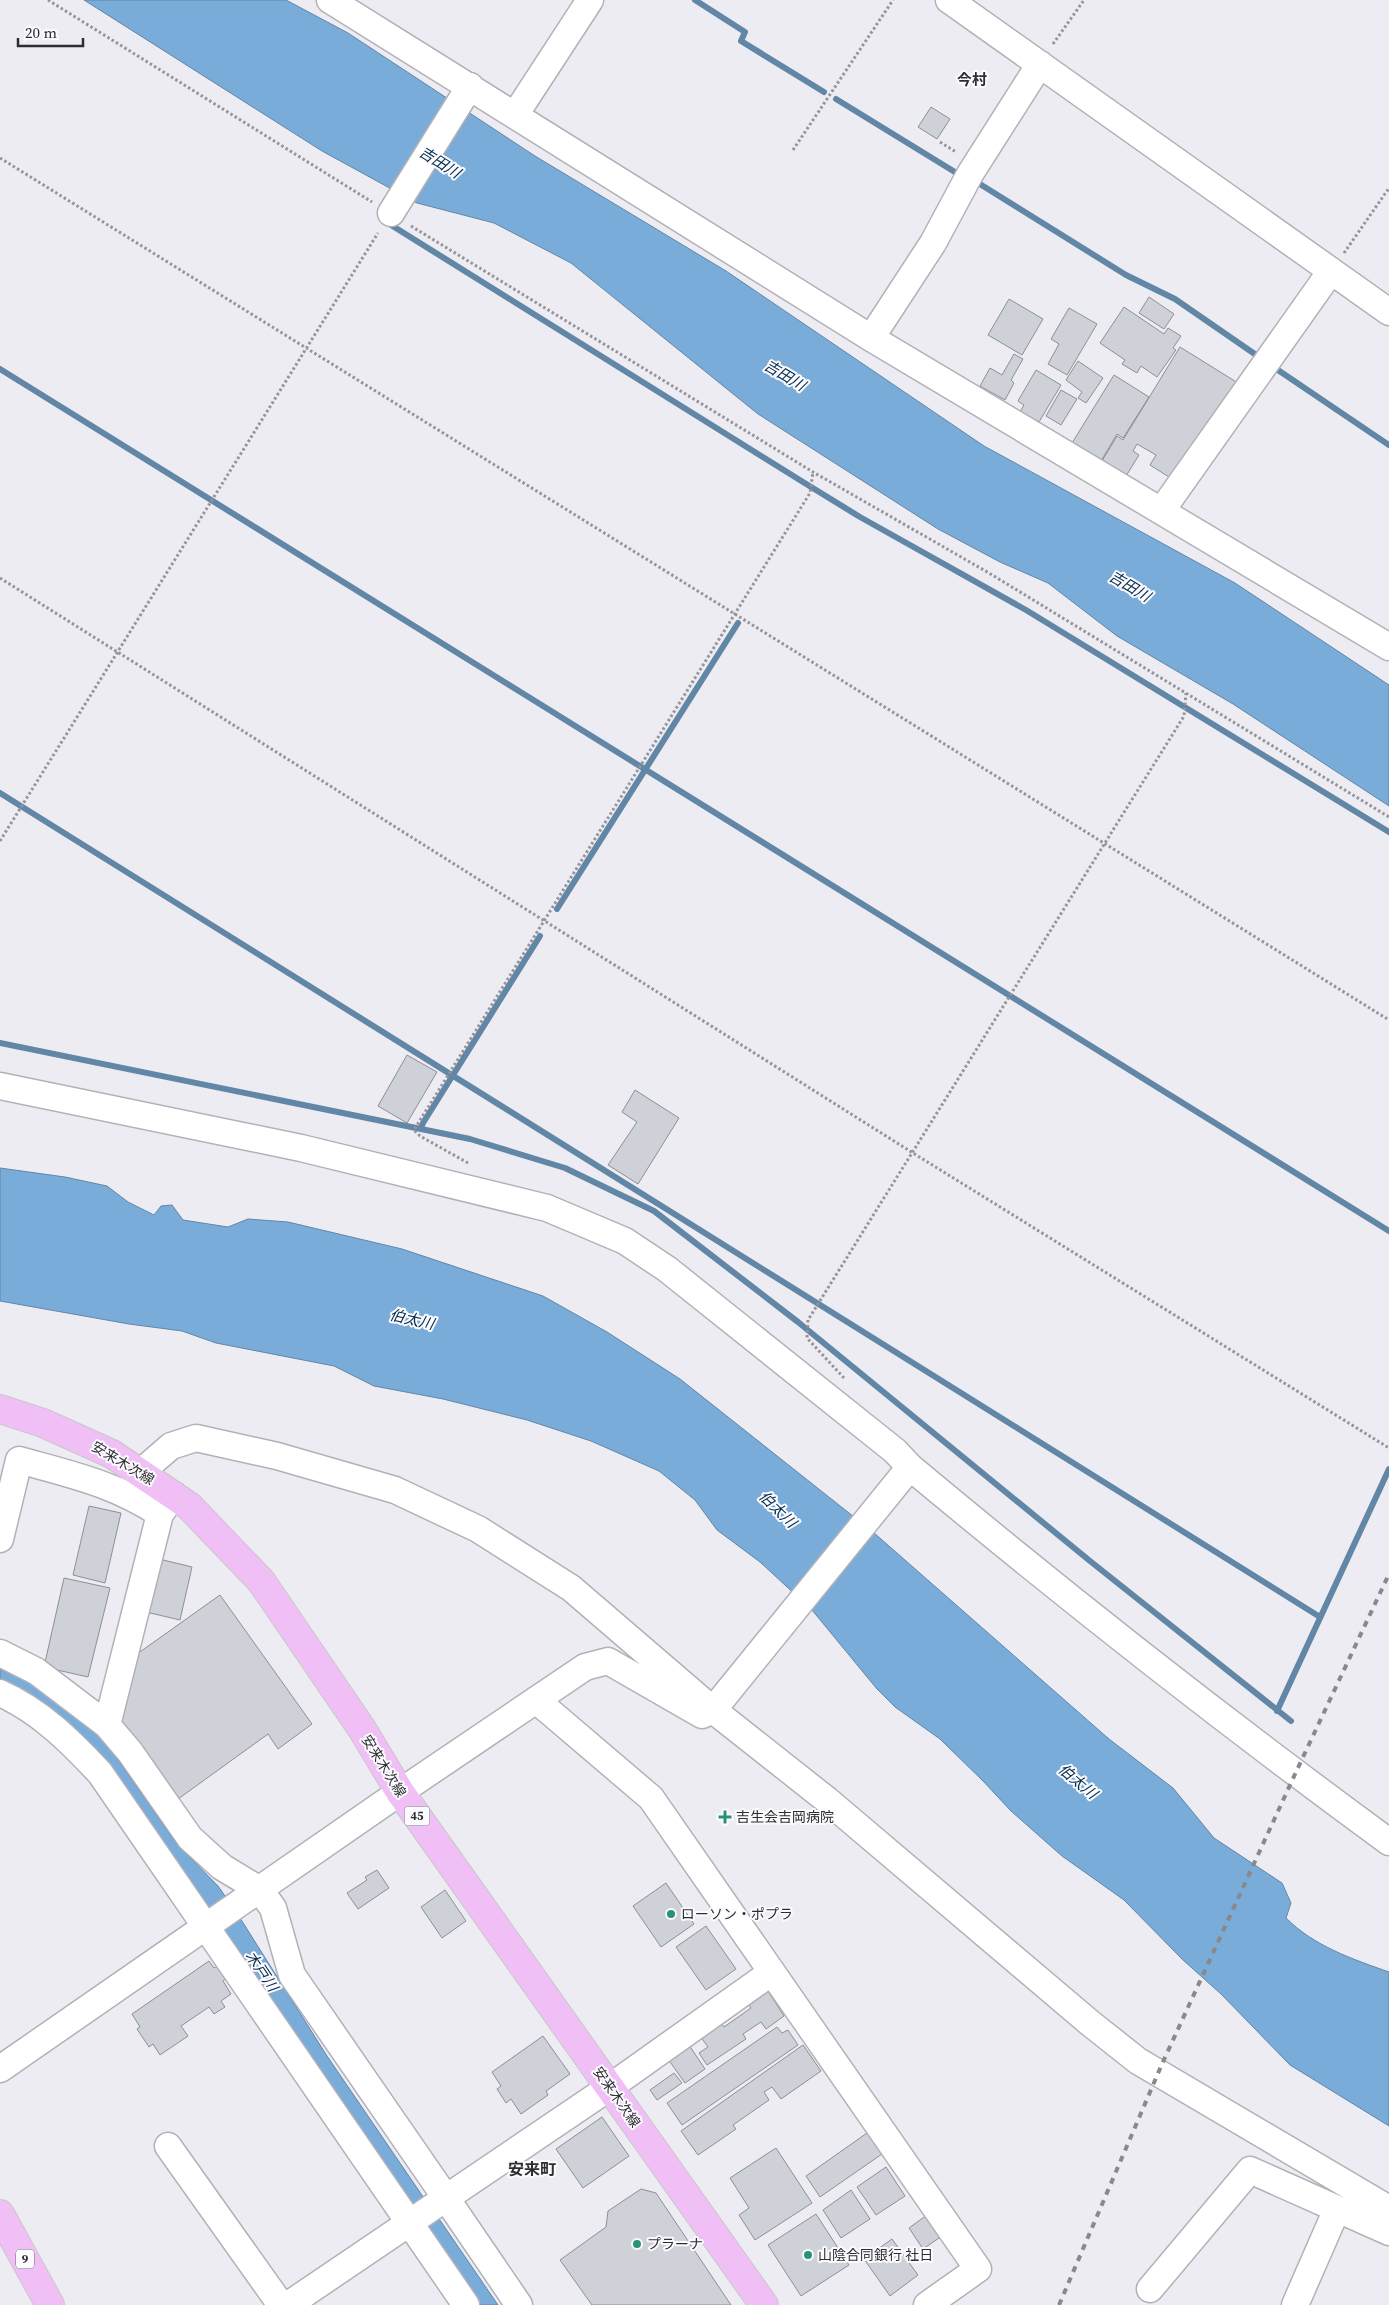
<svg xmlns="http://www.w3.org/2000/svg" width="1389" height="2305" font-family="'Source Serif 4','Noto Sans JP',serif">
  <rect width="100%" height="100%" fill="#edecf3"/>
  <path fill="#79acd9" stroke="#6286a6" d="M84,0H286L348,33L535,156L726,271L984,446L1235,583L1389,685V806L1233,704L1117,636L1048,583L1000,562L938,529L758,414L571,263L494,223L417,203L322,151Z
    M0,1168L65,1177L107,1186L128,1202L154,1215L161,1206L172,1205L183,1220L228,1227L248,1219L288,1222L402,1249L543,1296L607,1332L680,1379L873,1532L1109,1739L1173,1788L1214,1838L1282,1883L1291,1903L1286,1918C1314,1946 1352,1959 1389,1972V2126L1290,2065L1221,1994L1183,1960L1124,1900L1062,1856L1011,1811L983,1781L940,1739L895,1707L877,1689L812,1610L760,1562L717,1530L695,1500L659,1471L591,1441L527,1420L443,1399L374,1386L334,1366L216,1343L182,1331L129,1324L0,1301Z
    M0,1665L16,1672L97,1734L116,1757L176,1843L218,1886L232,1906L213,1919L194,1894L0,1683Z
    M235,1910L327,2056L430,2207L417,2216L215,1923Z
    M433,2210L498,2305H478L418,2220Z"/>
  <g fill="none" stroke-linecap="round" stroke-linejoin="round">
    <path stroke="#6286a6" stroke-width="6" d="M695,0L745,32L741,41L824,92
      M836,99L963,177
      M975,181L1126,275L1175,299L1262,359
      M391,225L803,482L860,517L1026,610L1389,832
      M1272,366L1389,445
      M0,369L1389,1231
      M0,793L1320,1617
      M557,909L738,623
      M0,1043L470,1139L565,1168L654,1211L798,1322L1090,1561L1291,1721
      M421,1128L423,1123L540,936
      M1277,1711L1389,1469"/>
  </g>
  <path fill="#cfd1d8" stroke="#8d8f95" d="M931,107L950,119L937,139L918,127Z
    M1149,297L1174,314L1164,329L1139,313Z
    M1009,299L1043,319L1022,355L988,335Z
    M1124,307L1164,334L1168,328L1181,336L1173,348L1176,350L1157,377L1141,366L1137,373L1122,364L1125,360L1100,343Z
    M1069,308L1097,324L1067,375L1048,364L1059,344L1051,339Z
    M1180,347L1238,383L1177,482L1150,465L1156,455L1137,444L1133,451L1139,455L1126,476L1102,461L1117,436L1123,440Z
    M1014,354L1023,359L1011,380L1014,383L1005,400L980,386L990,368L1002,375Z
    M1078,361L1103,378L1086,403L1078,398L1082,392L1066,380Z
    M1036,370L1061,385L1039,422L1020,412L1024,405L1018,401Z
    M1114,375L1149,397L1123,438L1117,434L1101,461L1072,443Z
    M1061,390L1077,399L1061,425L1046,416Z
    M407,1055L437,1072L407,1123L378,1106Z
    M635,1090L679,1118L638,1184L608,1165L637,1122L622,1112Z
    M89,1506L121,1513L105,1583L73,1575Z
    M159,1559L192,1567L180,1620L146,1612Z
    M64,1578L110,1588L88,1677L44,1667Z
    M220,1595L312,1724L278,1749L268,1734L174,1802L116,1720L130,1659Z
    M377,1870L389,1888L358,1909L347,1893L367,1880L365,1877Z
    M666,1883L694,1924L661,1947L633,1906Z
    M445,1890L466,1921L442,1938L421,1907Z
    M706,1926L736,1969L706,1990L676,1947Z
    M209,1961L214,1968L218,1965L227,1978L223,1981L231,1994L221,2001L225,2007L214,2014L209,2007L181,2026L188,2036L160,2055L153,2044L149,2047L137,2029L140,2027L132,2014Z
    M766,1988L784,2016L766,2029L761,2022L743,2034L746,2039L707,2065L699,2053L708,2047L700,2036L721,2023L724,2027L751,2008L746,2001Z
    M777,2027L782,2033L788,2030L798,2045L682,2125L667,2103Z
    M543,2036L570,2074L546,2091L548,2095L521,2114L511,2099L506,2103L497,2089L501,2086L492,2072Z
    M689,2045L705,2069L685,2083L668,2059Z
    M803,2045L821,2071L781,2099L772,2087L764,2092L769,2100L733,2125L736,2129L698,2155L681,2131Z
    M674,2073L682,2083L657,2100L650,2090Z
    M602,2117L629,2156L583,2188L556,2149Z
    M867,2133L882,2154L820,2197L806,2176Z
    M776,2148L812,2203L755,2240L739,2215L749,2208L730,2178Z
    M886,2167L905,2196L876,2215L857,2187Z
    M641,2189L656,2193L731,2305H592L560,2260L606,2227L608,2211Z
    M851,2190L870,2219L841,2238L823,2210Z
    M816,2214L849,2265L801,2296L768,2245Z
    M927,2215L942,2236L923,2249L909,2228Z
    M892,2239L918,2275L890,2296L864,2259Z"/>
  <g fill="none" stroke-linecap="round" stroke-linejoin="round">
    <g stroke="#b3b1b8" stroke-width="29">
      <path id="minor" d="M330,0L871,338L1389,647
        M949,0L1389,312
        M515,115L590,0
        M391,213L470,86
        M871,338L933,243L970,174L1040,64
        M1162,510L1331,271
        M0,1086L301,1148L547,1208L625,1241L667,1269L895,1451L910,1467C1066,1597 1225,1722 1389,1842
        M141,1472L171,1446L196,1438L277,1456L395,1490L478,1529L571,1588L713,1710L827,1800L1090,2023L1138,2061L1389,2209
        M174,1495L160,1514L107,1725L130,1752L190,1838L222,1867L260,1890L273,1908L292,1975L446,2198L288,2305
        M0,1539L19,1460C69,1474 116,1484 160,1514
        M0,1653L36,1671L107,1725
        M0,1693C40,1711 70,1741 100,1773L466,2305
        M536,1700L651,1798L978,2269L927,2305
        M0,2069L400,1792L585,1667L608,1661L702,1715L713,1710L910,1467
        M168,2146L281,2305
        M1150,2289L1250,2170L1389,2232
        M519,2305L446,2198L610,2087L772,1972
        M1295,2305L1337,2209"/>
    </g>
    <g stroke="#c9c8c9" stroke-width="30">
      <path id="major" d="M0,1409L43,1423L112,1454L189,1506L261,1581L362,1729L400,1792L764,2305
        M0,2214L50,2305"/>
    </g>
    <path stroke="#959499" stroke-width="3" stroke-dasharray="2.5 2.5" stroke-linecap="butt" d="M48,0L372,202
      M1053,44L1084,0
      M940,142L956,152
      M793,150L893,0
      M0,158L1389,1020
      M411,226L813,472L989,573L1389,817
      M1344,253L1389,188
      M0,578L913,1153L1389,1448
      M0,841L378,233
      M468,1163L420,1136L414,1130L810,493L813,472
      M844,1378L807,1338L808,1320L1184,716L1186,693"/>
    <use href="#minor" stroke="#fff" stroke-width="26"/>
    <use href="#major" stroke="#efbff5" stroke-width="28"/>
    <path stroke="#89888d" stroke-width="4" stroke-dasharray="6 6" stroke-linecap="butt" d="M1059,2305L1162,2064L1296,1772L1389,1574"/>
  </g>
  <g fill="#289372" stroke="#fbfafe" stroke-width="2">
    <path d="M722.5 1809.5h5v5h5v5h-5v5h-5v-5h-5v-5h5z"/>
    <circle cx="671" cy="1914" r="5"/>
    <circle cx="637" cy="2244" r="5"/>
    <circle cx="808" cy="2255" r="5"/>
  </g>
  <g text-anchor="middle" dominant-baseline="central" stroke-width="4" stroke-linejoin="round" paint-order="stroke">
    <g fill="#fbfafe" stroke="#6c6a6e" stroke-width="1">
      <rect x="404.5" y="1806.5" width="25" height="19" rx="4"/>
      <rect x="16" y="2249.5" width="18" height="19" rx="4"/>
    </g>
    <g font-size="12" font-weight="bold" fill="#2e2d30">
      <text x="417" y="1816">45</text>
      <text x="25" y="2259">9</text>
    </g>
    <g font-size="14" fill="#2e2d30" stroke="#fbfafe">
      <text transform="translate(123 1463) rotate(31)">安来木次線</text>
      <text transform="translate(384 1766) rotate(58)">安来木次線</text>
      <text transform="translate(617 2097) rotate(55)">安来木次線</text>
    </g>
    <g font-size="14" fill="#2e2d30" stroke="#fbfafe" text-anchor="start">
      <text x="736" y="1817">吉生会吉岡病院</text>
      <text x="681" y="1914">ローソン・ポプラ</text>
      <text x="647" y="2244">プラーナ</text>
      <text x="818" y="2255">山陰合同銀行 社日</text>
    </g>
    <g font-size="15" font-weight="bold" fill="#2e2d30" stroke="#fbfafe">
      <text x="972" y="79">今村</text>
    </g>
    <g font-size="15" font-style="italic" fill="#032c49" stroke="#fbfafe">
      <text transform="translate(440 162) rotate(32)">吉田川</text>
      <text transform="translate(785 375) rotate(31)">吉田川</text>
      <text transform="translate(1130 586) rotate(31)">吉田川</text>
      <text transform="translate(412 1319) rotate(13)">伯太川</text>
      <text transform="translate(778 1509) rotate(44)">伯太川</text>
      <text transform="translate(1078 1781) rotate(40)">伯太川</text>
      <text transform="translate(262 1971) rotate(56)">木戸川</text>
    </g>
    <g font-size="16" font-weight="bold" fill="#2e2d30" stroke="#fbfafe">
      <text x="532" y="2169">安来町</text>
    </g>
  </g>
  <path d="M18 38v8h65v-8" fill="none" stroke="#2e2d30" stroke-width="2.5"/>
  <text x="25" y="38" font-size="15" fill="#2e2d30" stroke="#fbfafe" stroke-width="4" paint-order="stroke">20 m</text>
</svg>
